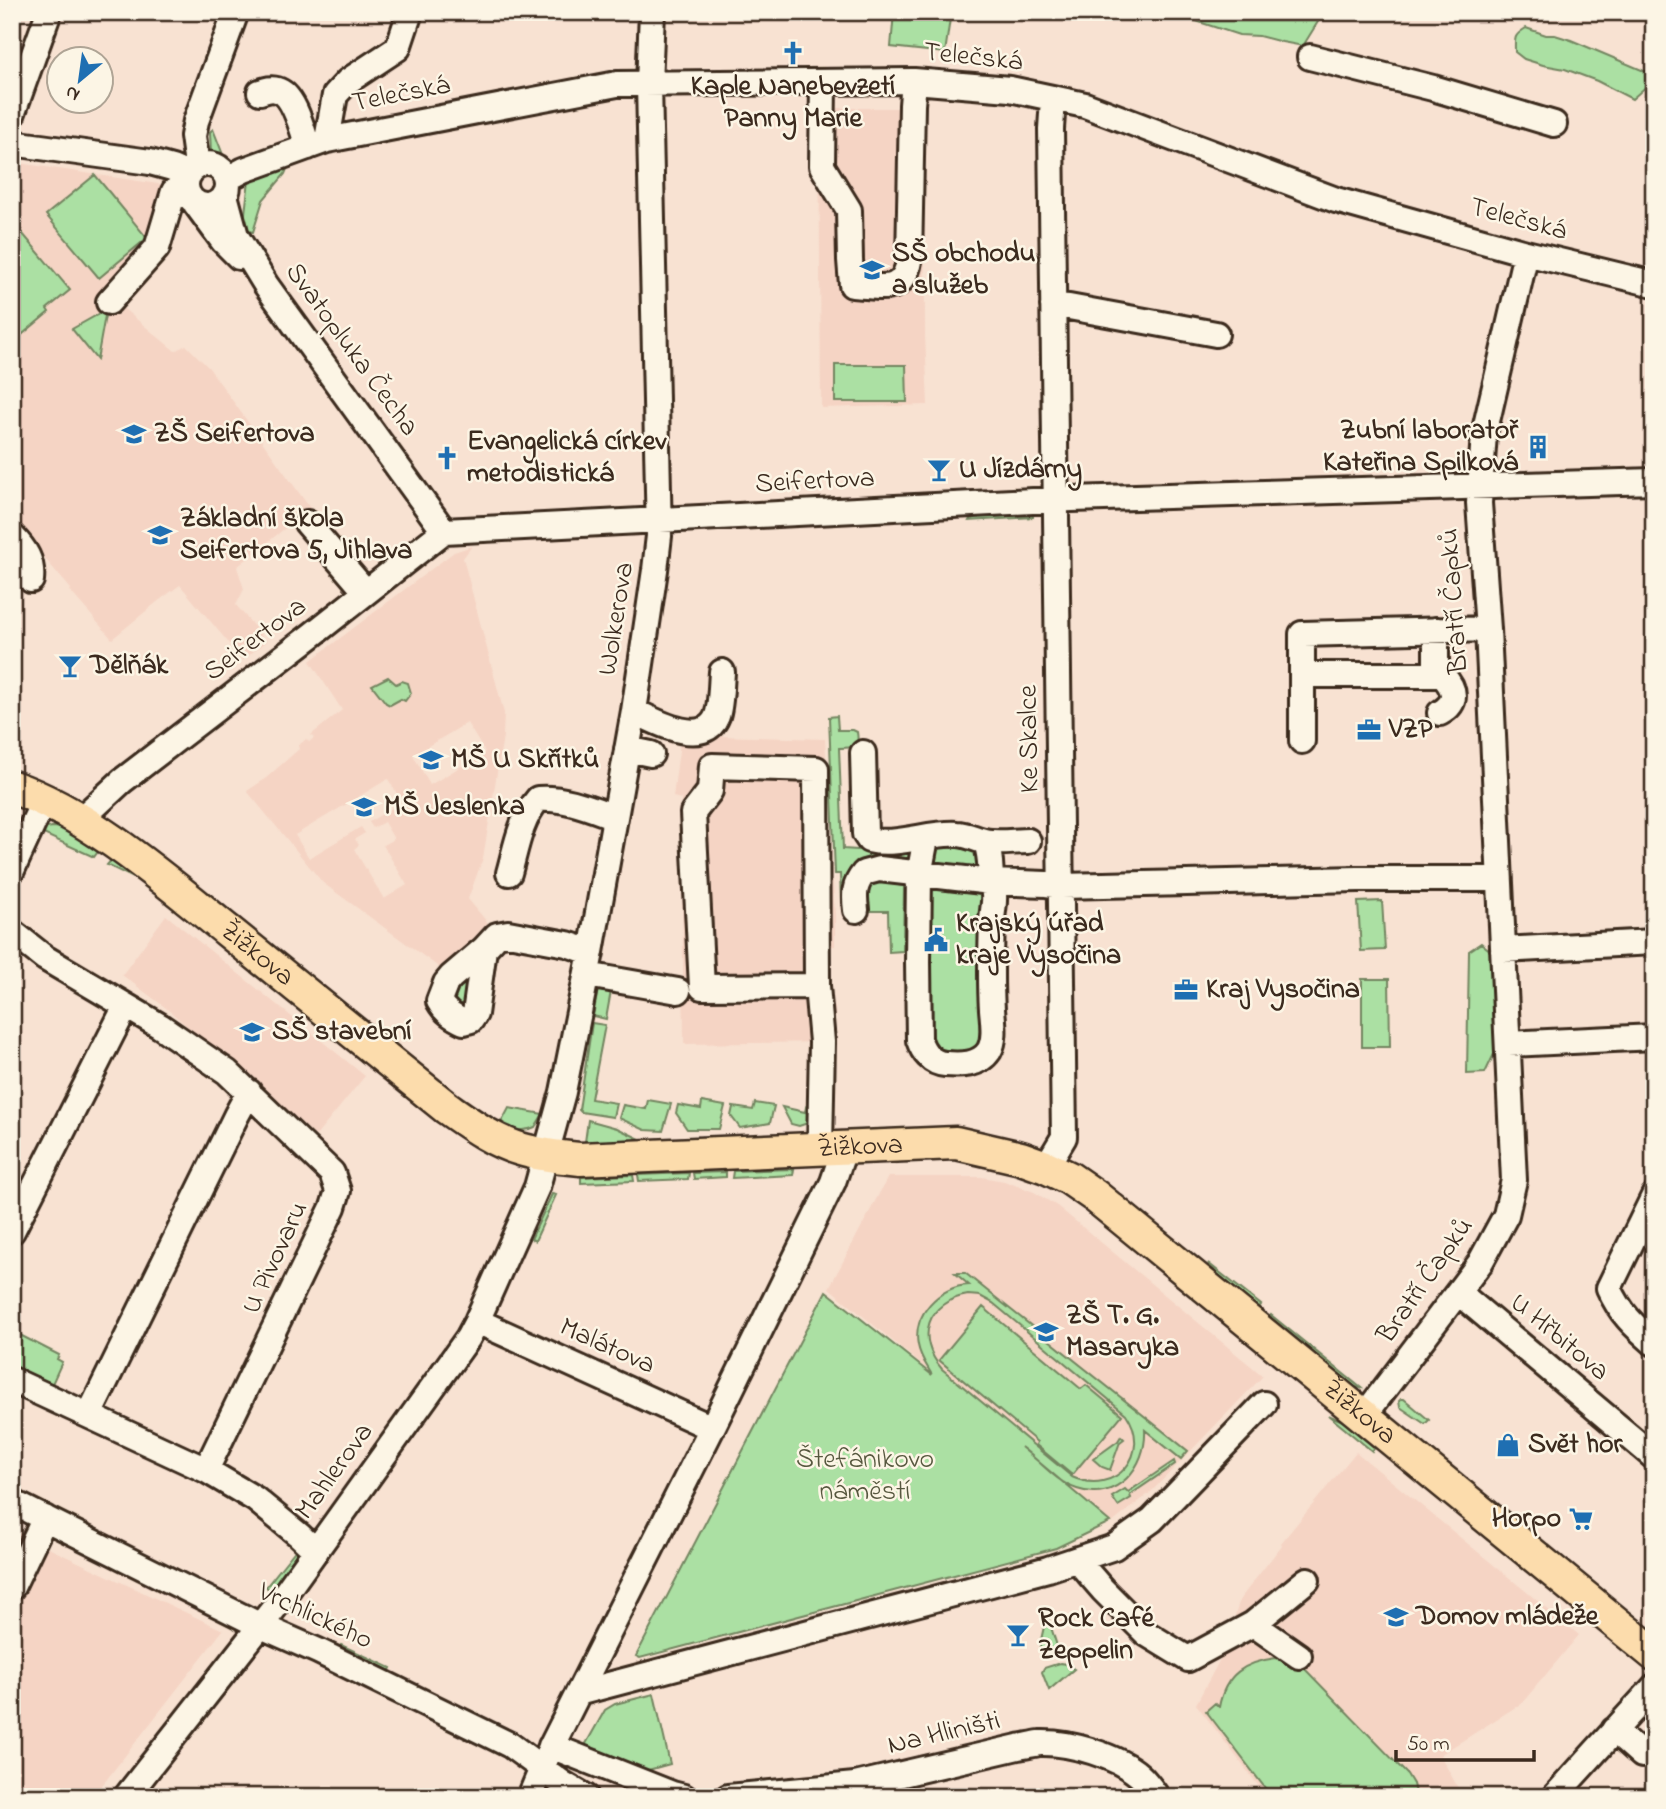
<svg xmlns="http://www.w3.org/2000/svg" width="1666" height="1809" font-family="'Indie Flower',sans-serif">
  <rect width="100%" height="100%" fill="#f8e2d2"/>
  <filter id="ink" filterUnits="userSpaceOnUse"><feTurbulence type="fractalNoise" baseFrequency=".0143" numOctaves="2"/><feDisplacementMap in="SourceGraphic" scale="14" xChannelSelector="R" yChannelSelector="G"/><feConvolveMatrix kernelMatrix="1 2 1 2 8 2 1 2 1" color-interpolation-filters="sRGB"/></filter>
  <g filter="url(#ink)">
    <path fill="#f5d4c4" fill-rule="evenodd" d="M819,108H924L925,335L928,405L821,408Z
      M12,162L158,184L165,186L154,241L107,295L175,351L186,345L209,368L310,508L237,567L244,589L236,605L266,641L243,660L180,585L157,602L112,639L70,591L71,589L12,520Z
      M472,546L463,558L504,713L503,736L483,858L468,899L488,923L446,966L440,968L323,883L247,791L265,779L299,749L298,746L306,739L309,742L314,738L311,735L342,710L310,661L454,552ZM467,723L485,752L430,785L413,755ZM388,779L402,802L369,822L373,828L384,822L394,839L383,845L407,885L384,899L354,849L359,845L355,839L365,833L361,827L309,858L295,835Z
      M681,735L825,739L835,915V946H827V1007H835V1042L684,1044L681,799L673,797Z
      M166,915L365,1076L316,1136L269,1097L166,1008L122,975Z
      M888,1177H982L1004,1181L1034,1192L1057,1206L1263,1376L1151,1492L1112,1523L829,1288Z
      M1356,1452L1579,1635L1522,1703L1440,1755L1463,1797H1267L1196,1704L1225,1650L1240,1599L1282,1545L1281,1543Z
      M12,1531L223,1630L93,1797H12Z"/>
    <path fill="#abe0a3" stroke="#738560" stroke-width="2" fill-rule="evenodd" d="M894,12H951L945,53L891,47Z
      M1148,12H1324L1303,46L1282,42L1259,36L1239,35L1196,21L1177,20Z
      M1526,28L1546,35H1555L1571,40L1644,71H1648L1652,76L1648,85L1632,99L1597,81L1565,69L1543,65L1524,59L1515,52C1515,38 1513,36 1526,28Z
      M213,129L225,160L220,162L211,153L210,132Z
      M289,164L285,174L263,200L253,232L243,230L249,180Z
      M95,175L147,238L99,278L46,215Z
      M12,221L70,290L47,309L49,312L12,343Z
      M106,310L97,360L72,329Z
      M835,365H906L907,402H835Z
      M1033,512V517L969,521L970,519L996,514Z
      M388,677L396,684L402,681L408,683L411,693L405,701L401,699L390,705L386,703L372,685Z
      M837,716L838,730H853L857,732C860,750 853,747 839,748L843,849L858,850L908,844L914,859C906,861 900,859 892,858C853,853 845,867 843,903H841L840,874H835L829,717Z
      M53,827L63,828L100,849L94,857L39,832L46,828Z
      M938,845L977,846L982,870L934,866L928,853Z
      M113,858L236,955L234,957L142,882L107,865Z
      M873,881L904,886L903,951L889,952L888,911H870C869,901 867,890 873,881Z
      M939,884L984,893L979,952L978,1002L980,1014L987,1024L981,1052L945,1056L929,1044L931,887Z
      M1382,901L1385,950L1361,951L1358,902Z
      M1481,943L1492,952L1495,1052L1485,1073L1467,1074L1469,951Z
      M471,970L467,991L460,1010L445,996Z
      M1362,979H1389L1390,1047H1362Z
      M598,989L611,991L606,1019L593,1016Z
      M592,1023L605,1025L591,1099L616,1103L613,1117L581,1112L579,1110Z
      M648,1100L671,1104L663,1131L645,1130L619,1118L623,1105L646,1109Z
      M702,1102L725,1106L719,1129H687L676,1113L678,1105L701,1109Z
      M755,1103L774,1106L770,1123L740,1128L731,1116L733,1107L753,1110Z
      M782,1107L805,1112L806,1107L812,1113L811,1122L799,1126L791,1124Z
      M509,1108L543,1114L535,1127C523,1133 513,1129 500,1125Z
      M588,1120L617,1128L642,1140L585,1142Z
      M794,1169L793,1175L732,1178L733,1171Z
      M726,1172V1177L694,1179L693,1173Z
      M689,1173L688,1179L639,1181L638,1175Z
      M633,1175L634,1181L581,1183V1177Z
      M552,1194L556,1195L535,1241L531,1239Z
      M1208,1263L1261,1305L1257,1310L1225,1284Z
      M955,1273H965L1188,1451L1181,1459L1145,1430C1147,1466 1117,1503 1077,1489C1056,1482 1039,1460 1021,1447L1110,1522L1056,1548L640,1658L636,1656L826,1291L932,1375C927,1366 920,1357 918,1345C912,1315 939,1286 969,1285ZM968,1295L980,1296L993,1303L1126,1414C1153,1453 1116,1497 1072,1477L942,1369C915,1338 927,1301 968,1295Z
      M983,1307L1081,1389L1086,1385L1122,1415L1072,1475L1036,1445L1037,1442L939,1360Z
      M1271,1315L1361,1388L1351,1387L1268,1319Z
      M18,1334L59,1355L57,1359L62,1362L52,1384L12,1365V1345Z
      M1401,1399H1404L1429,1420L1425,1424L1400,1407L1399,1401Z
      M1328,1415L1355,1426L1377,1445L1372,1451Z
      M1121,1436L1124,1439L1120,1442L1110,1470L1102,1467L1093,1459L1118,1441Z
      M1174,1461L1175,1464L1130,1495L1131,1498L1118,1506L1112,1497L1125,1489L1128,1492Z
      M297,1548L294,1562L272,1591L266,1587Z
      M1046,1618H1048L1058,1649L1055,1655L1047,1656L1040,1649V1644Z
      M341,1645L391,1668L389,1672L339,1648Z
      M1276,1658L1296,1662L1303,1667L1407,1774L1413,1784L1416,1797H1272L1206,1711L1215,1703L1219,1707C1225,1674 1245,1662 1276,1658Z
      M1060,1663L1066,1664L1074,1669L1049,1690L1042,1672L1044,1668Z
      M654,1694L670,1764L641,1772L583,1749L605,1710L615,1704Z"/>
    <g fill="none" stroke-linecap="round" stroke-linejoin="round">
      <g stroke="#3b2a1e" stroke-width="30">
        <path id="minor" d="M1310,57L1433,88L1554,124
          M823,82L822,166L849,210L850,260L852,285C880,286 903,296 909,261L912,105L914,81
          M260,92C266,90 271,88 277,90C294,94 303,132 308,147
          M12,115L49,12
          M327,140L335,95L348,81L398,48L410,12
          M12,143L150,162L172,168L188,175
          M186 185a21 21 0 1 1 42 0a21 21 0 1 1-42 0Z
          M197,166L193,136L196,121L236,12
          M227,179L244,170L327,140L617,84L914,81L1010,89L1085,105L1336,200L1526,253L1654,284
          M225,195L236,236L266,285L444,531
          M195,203L223,241L239,257
          M109,302L157,248L174,191H186
          M1053,306L1069,307L1216,334
          M307,523L366,592
          M12,536C25,549 33,561 31,580
          M1436,674V630
          M1303,675H1442C1456,689 1458,703 1440,713
          M634,711C654,721 704,749 717,716C721,705 721,684 722,672
          M1302,741V634L1488,629
          M627,749L651,754
          M863,753L865,834L869,840C898,847 928,832 957,834C966,834 975,839 984,841C997,844 1014,841 1028,841
          M80,820L122,781L312,635L444,531L1072,499L1654,481
          M926,838L919,875L918,962L919,1040C923,1052 931,1063 945,1064C960,1065 979,1066 989,1051C996,1039 993,1022 992,1009C990,980 991,951 992,922C992,913 995,903 994,895C994,889 991,885 991,879C990,864 991,857 986,842
          M12,870L44,800
          M509,873C516,848 520,820 538,799C564,797 590,808 615,817
          M856,910C854,894 854,885 864,873L879,869L991,882L1046,884L1062,886L1358,879H1499
          M12,932L45,958L160,1026L227,1072L332,1173L338,1191L333,1207L206,1470
          M484,949L475,1014L471,1020L464,1022C453,1017 445,1012 439,1001L446,983L451,977L484,949L497,935L508,933L567,944L591,952
          M1503,950L1654,942
          M587,975L678,991
          M817,986L702,987L693,813L710,791L712,766L816,769L817,986L822,1042L820,1149
          M1508,1044L1654,1037
          M1046,1167L1064,1137L1051,129L1053,99
          M1654,1196L1609,1288C1620,1313 1634,1326 1654,1343
          M12,1231L126,1006
          M1459,1293L1654,1457
          M477,1321L712,1428
          M12,1380L206,1470L255,1499L299,1535L316,1551
          M89,1415L236,1116L249,1092
          M1364,1416L1480,1263L1506,1215L1514,1180L1488,629L1479,503L1484,434L1526,253
          M12,1502L261,1626L318,1651L510,1745L562,1783L586,1797
          M1077,1560L1103,1590L1147,1634L1188,1659L1253,1624L1307,1580
          M12,1587L45,1518
          M1253,1624L1299,1656
          M578,1693L1048,1569L1114,1547L1152,1520L1264,1404
          M1614,1730L1642,1755L1654,1741
          M551,1746L672,1794L684,1797
          M126,1797L279,1602L468,1338L477,1321L537,1187L563,1092L591,952L634,711L655,570L659,536L649,84L652,12
          M530,1797L550,1749L712,1428L833,1182L845,1147
          M728,1797L855,1785L1018,1747C1025,1746 1033,1744 1040,1743C1070,1742 1117,1756 1139,1775C1146,1781 1152,1790 1157,1797
          M1554,1797L1654,1687"/>
      </g>
      <g stroke="#3b2a1e" stroke-width="37">
        <g id="major">
          <path id="s1" d="M12,787C88,813 166,881 228,931C301,990 374,1049 447,1108C470,1124 493,1141 520,1149C539,1155 560,1157 580,1159L956,1143L1021,1158L1046,1167L1069,1178L1095,1196L1654,1654"/>
        </g>
      </g>
      <use href="#minor" stroke="#fcf5e5" stroke-width="24"/>
      <use href="#major" stroke="#fcdcac" stroke-width="32"/>
    </g>
  </g>
  <defs>
    <g id="church-bare" transform="scale(1.89)"><path d="M-1.2-6h2.4v3.5h3.3v2.4h-3.3V6h-2.4V-.1h-3.3v-2.4h3.3Z" fill="#1f6fb2" stroke="#fcf5e5" stroke-width="2.5" paint-order="stroke"/></g>
    <g id="university-bare" transform="scale(1.89)"><path d="M0-5L7-2L0 1L-7-2ZM-4 1L0 2.5L4 1V4Q0 6-4 4Z" fill="#1f6fb2" stroke="#fcf5e5" stroke-width="2.5" paint-order="stroke"/></g>
    <g id="school-bare" transform="scale(1.89)"><path d="M0-5L7-2L0 1L-7-2ZM-4 1L0 2.5L4 1V4Q0 6-4 4Z" fill="#1f6fb2" stroke="#fcf5e5" stroke-width="2.5" paint-order="stroke"/></g>
    <g id="building-bare" transform="scale(1.89)"><path d="M-4-6H4V6H1V3H-1V6H-4ZM-2.5-4.3h1.7v1.8h-1.7ZM.8-4.3h1.7v1.8H.8ZM-2.5-1h1.7V.8h-1.7ZM.8-1h1.7V.8H.8Z" fill="#1f6fb2" stroke="#fcf5e5" stroke-width="2.5" paint-order="stroke"/></g>
    <g id="bar-bare" transform="scale(1.89)"><path d="M-6-5H6L.8 .8V4.5H3.5V6h-7V4.5H-.8V.8Z" fill="#1f6fb2" stroke="#fcf5e5" stroke-width="2.5" paint-order="stroke"/></g>
    <g id="office-bare" transform="scale(1.89)"><path d="M-6-3h4V-5.5h4V-3h4V5H-6ZM-1-4.5V-3h2v-1.5ZM-6 0V1H6V0Z" fill="#1f6fb2" stroke="#fcf5e5" stroke-width="2.5" paint-order="stroke"/></g>
    <g id="civic-bare" transform="scale(1.89)"><path d="M-.6-6.5H3V-4.5H.6V-3L4-1V1h2V6H-6V1h2V-1L-.6-3ZM-1.2 2.5V6h2.4V2.5Z" fill="#1f6fb2" stroke="#fcf5e5" stroke-width="2.5" paint-order="stroke"/></g>
    <g id="shop-bare" transform="scale(1.89)"><path d="M-5-2.5h2.3a2.7 3.5 0 0 1 5.4 0H5L5.5 6h-11ZM-1.5-2.5h3a1.5 2.3 0 0 0-3 0Z" fill="#1f6fb2" stroke="#fcf5e5" stroke-width="2.5" paint-order="stroke"/></g>
    <g id="supermarket-bare" transform="scale(1.89)"><path d="M-6-5.5h2.5l.6 2H6L4.5 2H-2.5L-4.4-4H-6ZM-1.5 3.2a1.3 1.3 0 1 0 .1 0ZM3 3.2a1.3 1.3 0 1 0 .1 0Z" fill="#1f6fb2" stroke="#fcf5e5" stroke-width="2.5" paint-order="stroke"/></g>
  </defs>
  <g fill-rule="evenodd">
    <use href="#church-bare" x="793" y="53"/>
    <use href="#university-bare" x="872" y="270"/>
    <use href="#school-bare" x="134" y="434"/>
    <use href="#building-bare" x="1538" y="447"/>
    <use href="#church-bare" x="447" y="458"/>
    <use href="#bar-bare" x="939" y="470"/>
    <use href="#school-bare" x="160" y="535"/>
    <use href="#bar-bare" x="70" y="666"/>
    <use href="#office-bare" x="1369" y="730"/>
    <use href="#school-bare" x="431" y="760"/>
    <use href="#school-bare" x="364" y="807"/>
    <use href="#civic-bare" x="936" y="940"/>
    <use href="#office-bare" x="1186" y="990"/>
    <use href="#university-bare" x="252" y="1032"/>
    <use href="#school-bare" x="1046" y="1332"/>
    <use href="#shop-bare" x="1508" y="1445"/>
    <use href="#supermarket-bare" x="1581" y="1519"/>
    <use href="#school-bare" x="1396" y="1617"/>
    <use href="#bar-bare" x="1018" y="1635"/>
  </g>
  <g text-anchor="middle" dominant-baseline="central" stroke-width="5" stroke-linejoin="round" paint-order="stroke">
    <g font-size="28" fill="#3b2a1e" stroke="#fcf5e5">
      <text transform="translate(973 58) rotate(6)">Telečská</text>
      <text transform="translate(401 95) rotate(-11)">Telečská</text>
      <text transform="translate(1518 220) rotate(15)">Telečská</text>
      <text transform="translate(351 350) rotate(54)">Svatopluka Čecha</text>
      <text transform="translate(815 482) rotate(-3)">Seifertova</text>
      <text transform="translate(1455 601) rotate(-94)">Bratří Čapků</text>
      <text transform="translate(617 619) rotate(-81)">Wolkerova</text>
      <text transform="translate(256 640) rotate(-37)">Seifertova</text>
      <text transform="translate(1030 739) rotate(-91)">Ke Skalce</text>
      <text stroke="none"><textPath href="#s1" startOffset="298">Žižkova</textPath></text>
      <text stroke="none"><textPath href="#s1" startOffset="968">Žižkova</textPath></text>
      <text transform="translate(276 1258) rotate(-65)">U Pivovaru</text>
      <text transform="translate(1426 1281) rotate(-55)">Bratří Čapků</text>
      <text transform="translate(1559 1338) rotate(40)">U Hřbitova</text>
      <text transform="translate(607 1347) rotate(24)">Malátova</text>
      <text stroke="none"><textPath href="#s1" startOffset="1556">Žižkova</textPath></text>
      <text transform="translate(335 1472) rotate(-54)">Mahlerova</text>
      <text transform="translate(315 1617) rotate(25)">Vrchlického</text>
      <text transform="translate(944 1734) rotate(-13)">Na Hliništi</text>
    </g>
    <g font-size="28" font-weight="bold" fill="#3b2a1e" stroke="#fcf5e5" text-anchor="start">
      <text x="793" y="87" text-anchor="middle">Kaple Nanebevzetí<tspan x="793" dy="32">Panny Marie</tspan></text>
      <text x="892" y="254">SŠ obchodu<tspan x="892" dy="32">a služeb</tspan></text>
      <text x="1518" y="431" text-anchor="end">Zubní laboratoř<tspan x="1518" dy="32">Kateřina Spilková</tspan></text>
      <text x="154" y="434">ZŠ Seifertova</text>
      <text x="467" y="442">Evangelická církev<tspan x="467" dy="32">metodistická</tspan></text>
      <text x="959" y="470">U Jízdárny</text>
      <text x="180" y="519">Základní škola<tspan x="180" dy="32">Seifertova 5, Jihlava</tspan></text>
      <text x="90" y="666">Dělňák</text>
      <text x="1389" y="730">VZP</text>
      <text x="451" y="760">MŠ U Skřítků</text>
      <text x="384" y="807">MŠ Jeslenka</text>
      <text x="956" y="924">Krajský úřad<tspan x="956" dy="32">kraje Vysočina</tspan></text>
      <text x="1206" y="990">Kraj Vysočina</text>
      <text x="272" y="1032">SŠ stavební</text>
      <text x="1066" y="1316">ZŠ T. G.<tspan x="1066" dy="32">Masaryka</tspan></text>
      <text x="1528" y="1445">Svět hor</text>
      <text x="1561" y="1519" text-anchor="end">Horpo</text>
      <text x="1416" y="1617">Domov mládeže</text>
      <text x="1038" y="1619">Rock Café<tspan x="1038" dy="32">Zeppelin</tspan></text>
    </g>
    <g font-size="28" fill="#57583f" stroke="#fcf5e5">
      <text x="865" y="1460">Štefánikovo<tspan x="865" dy="32">náměstí</tspan></text>
    </g>
  </g>
  <rect width="1666" height="1809" fill="none" stroke="#fcf5e5" stroke-width="42"/>
  <rect x="21" y="21" width="1624" height="1767" fill="none" stroke="#3b2a1e" stroke-width="2.5" filter="url(#ink)"/>
  <g transform="translate(80 80) rotate(209)"><circle r="33" fill="#fcf5e5" stroke="#afa495" stroke-width="2"/>
  <path d="M0-5L12 26L0 18L-12 26Z" fill="#1f6fb2"/>
  <text y="-10" font-size="19" font-weight="bold" text-anchor="middle" fill="#3b2a1e">N</text>
  </g>
  <path d="M1396 1750v10h138v-10" fill="none" stroke="#3b2a1e" stroke-width="3.5"/>
  <text x="1407" y="1750" font-size="21" fill="#3b2a1e" stroke="#fcf5e5" stroke-width="5" paint-order="stroke">50 m</text>
</svg>
